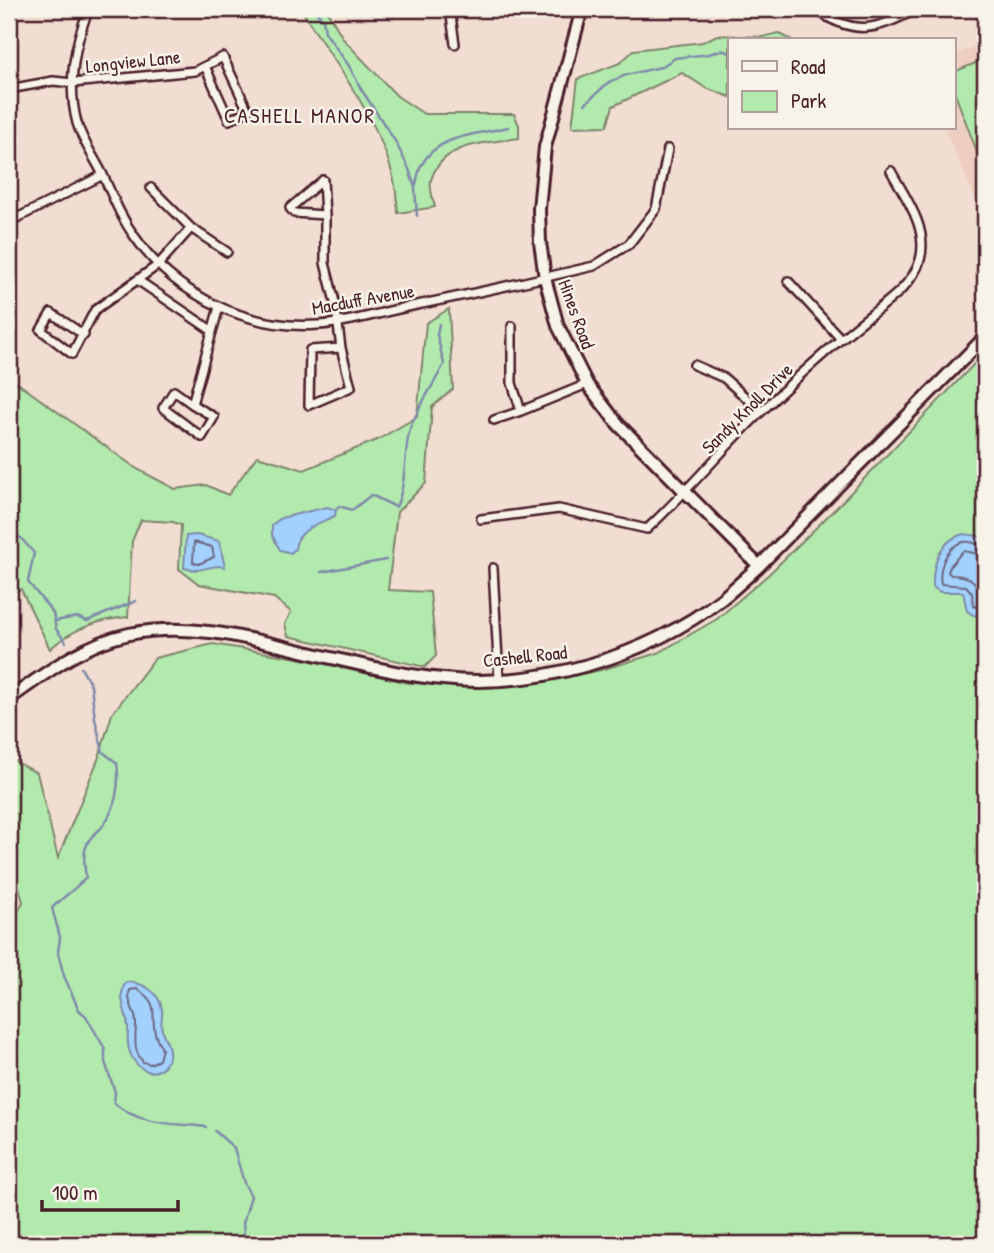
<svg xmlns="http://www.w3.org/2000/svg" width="994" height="1253" font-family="'Patrick Hand',sans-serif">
  <rect width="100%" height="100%" fill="#f1ddd1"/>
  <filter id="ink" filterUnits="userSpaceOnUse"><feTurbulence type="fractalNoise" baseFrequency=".0143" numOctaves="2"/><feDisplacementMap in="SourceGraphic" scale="14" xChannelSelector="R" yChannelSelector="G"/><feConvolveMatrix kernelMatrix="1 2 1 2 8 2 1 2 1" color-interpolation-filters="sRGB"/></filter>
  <g filter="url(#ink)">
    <path fill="#edcec1" d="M985,42V220L944,128H954V55Z"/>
    <path fill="#b2eaad" stroke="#7e846c" stroke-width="2" d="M301,9H326L344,40L397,96L424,114H514L519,125V138C487,143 442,142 431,180C429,188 433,199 435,207L398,213C397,201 396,188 393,176C377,114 333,62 301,9Z
      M778,33L792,40H730V97L706,88L682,73L613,106L607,126L572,127L578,79L620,63L634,50L703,42L717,35L763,37Z
      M985,59V173L954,91V72Z
      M449,309L453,389L432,407L426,483L397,512L388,590L430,592L436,656L425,667L288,636L285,624L291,612L274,598L199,584L179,569L181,525L173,522L141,520L132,541L128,617C100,619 70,630 50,649L21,589L9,594V377L137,469L175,489L206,485L228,495L257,456L304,470L377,440L417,417L426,323Z
      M985,358V1244H9V931L23,902L9,851V758L37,773L58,858L99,757L112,714L155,658L213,644L303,659L409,683L488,685L542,682L601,670L658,653L717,619L769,574L837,507L975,363Z"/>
    <path fill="#a2d1fe" stroke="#7f8aaa" stroke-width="2" d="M327,507L336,510L335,516C320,523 296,530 295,549L291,553L280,550L272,535V525L281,518Z
      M963,534L979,536L985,541V575L982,581L985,588V616L973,615L967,611L963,592H940L933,587C932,565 939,541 963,534Z
      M197,535L219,541L225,567C208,563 206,574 184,568L186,536Z
      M126,982C142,982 159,991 162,1009C163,1016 160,1023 162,1030C164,1039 171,1046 169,1056C161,1086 124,1070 128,1033C130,1014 115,999 126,982Z"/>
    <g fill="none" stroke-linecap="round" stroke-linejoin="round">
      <path stroke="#6d667f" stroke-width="2" d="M194,542L212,547L214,557L199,564L193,563Z
        M985,546C977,545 972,540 963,542C946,546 938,569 941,584L966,586L972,593L973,606L985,609
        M985,555L963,551L951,565L948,572L951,575C968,575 978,580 982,598L985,600
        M137,989C161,1005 150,1011 155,1033C156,1039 160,1044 162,1049L159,1060L150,1064L143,1062C132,1049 136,1038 136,1023C136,1011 126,1002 130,990Z"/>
      <path stroke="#7f8aaa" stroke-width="2.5" d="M313,9L323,19L325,32L349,66L361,89L395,141L409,169L415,188L417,216
        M585,104L609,82L626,75L661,67L675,58L709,54L722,50L730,53
        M415,188C417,181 418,172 421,166C437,134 478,135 508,127
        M336,510L339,506L352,510L371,495L396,507C406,487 404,456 409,432C414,413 435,383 444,364L437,335L439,324
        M9,543L20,537L34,553L28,582L53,613L56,629L66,642
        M321,572L386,560
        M55,621L77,617L87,621L136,601
        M81,668L91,685L95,719L103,752L117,763C120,785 116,809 102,827C99,831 93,834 90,839C82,850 84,864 86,877C76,889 63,897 52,908L60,937L58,953L64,976L79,1010L86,1016L105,1049V1062L115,1092L114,1103C141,1126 173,1123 206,1127
        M215,1131L234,1148L244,1183L251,1196L243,1223L245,1244"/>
      <g stroke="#4a1f2b" stroke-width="12">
        <path id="street" d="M89,9C74,44 67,85 77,123C82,141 95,158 103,175C113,197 121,218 135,237C175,295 248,330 318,325C350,323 381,312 412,306C473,294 534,280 594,266L629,244L656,209L668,149
          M450,9L455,44
          M815,9C853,36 877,31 916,9
          M9,89L53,81L72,83L195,71L205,66L229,120L248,111L223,57L205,66
          M323,180L325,215L294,213L290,208Z
          M325,215V263L335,302L341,348
          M9,222L103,175
          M191,228L227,252
          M139,281L211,330
          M788,281L841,339
          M512,326V383L521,411L587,384
          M84,335L51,313L41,330L72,354L95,310L158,265L191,228L151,188
          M341,348L351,387L309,405L310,350Z
          M694,365L724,378L761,411
          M192,404L214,417L202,437L163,408L174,391L192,404L219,307
          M494,420L521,411
          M481,519L559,509L647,529C688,491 723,448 763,410C795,379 828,349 863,321C884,304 912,287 920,260C929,228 905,197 891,171
          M493,568L499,679"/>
      </g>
      <g stroke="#4a1f2b" stroke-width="16">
        <path id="secondary" d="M582,9L545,147L539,209L540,242L545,278L558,326L587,384L618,424L759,566
          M9,699C47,672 83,644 129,634C194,621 255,640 318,655C359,664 400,675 443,679C538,689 647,657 723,598C735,588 747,577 759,566L985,337"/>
      </g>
      <use href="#street" stroke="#f7f3e8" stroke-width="7"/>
      <use href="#secondary" stroke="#f7f3e8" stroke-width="10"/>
    </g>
  </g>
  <g text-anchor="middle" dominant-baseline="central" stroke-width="5" stroke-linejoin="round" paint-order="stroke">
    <g font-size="19" fill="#4a1f2b" stroke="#f7f3e8">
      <text transform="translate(133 61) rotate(-6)">Longview Lane</text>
      <text transform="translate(363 299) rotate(-10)">Macduff Avenue</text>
      <text transform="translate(577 314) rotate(70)">Hines Road</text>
      <text transform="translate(747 408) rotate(-45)">Sandy Knoll Drive</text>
      <text transform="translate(525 656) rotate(-6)">Cashell Road</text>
    </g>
    <g font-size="21" letter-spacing="2" fill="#4a1f2b" stroke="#f7f3e8">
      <text x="300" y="115">CASHELL MANOR</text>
    </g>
  </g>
  <rect width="994" height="1253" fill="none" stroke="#f7f3e8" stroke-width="35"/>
  <rect x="18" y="18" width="959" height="1218" fill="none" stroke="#4a1f2b" stroke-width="2.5" filter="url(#ink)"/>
  <rect x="728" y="38" width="228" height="91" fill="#f7f3e8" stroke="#b29e9c" stroke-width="2"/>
  <rect x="742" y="61" width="35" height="10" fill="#f7f3e8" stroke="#b29e9c" stroke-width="2"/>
  <text x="791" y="74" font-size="21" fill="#4a1f2b">Road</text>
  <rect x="742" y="91" width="35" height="21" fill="#b2eaad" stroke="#b29e9c" stroke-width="2"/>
  <text x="791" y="108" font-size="21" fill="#4a1f2b">Park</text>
  <path d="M42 1200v10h136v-10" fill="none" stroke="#4a1f2b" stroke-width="3.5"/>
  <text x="52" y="1200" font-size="21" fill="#4a1f2b" stroke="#f7f3e8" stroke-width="5" paint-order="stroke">100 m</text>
</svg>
